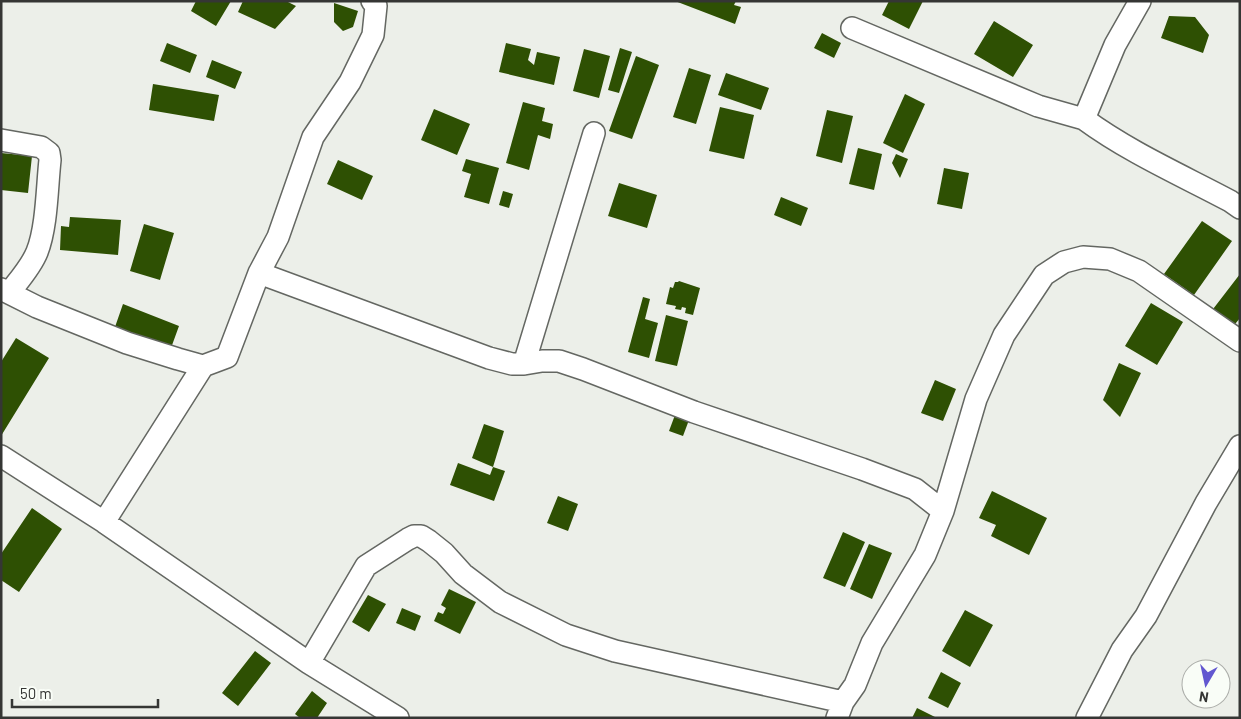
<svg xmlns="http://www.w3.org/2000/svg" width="1241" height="719" font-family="Barlow,sans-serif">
  <rect width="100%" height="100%" fill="#ecefe9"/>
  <path fill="#2e5003" d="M196,1H231L216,26L191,11Z
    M243,1H286L296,6L275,29L238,12Z
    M675,1H736L734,5L741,7L735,24Z
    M889,1H923L909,29L882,15Z
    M334,3L358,11L353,27L343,31L334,22Z
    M1169,16L1195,17L1209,35L1203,53L1161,38Z
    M994,21L1033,45L1013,77L974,54Z
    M822,33L841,43L834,58L814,48Z
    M167,43L197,55L190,73L160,61Z
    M506,43L531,49L528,60L534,65L537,52L560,57L554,85L499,72Z
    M620,48L632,52L619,93L608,90Z
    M584,49L610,56L599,98L573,91Z
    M636,56L659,65L632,139L609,131Z
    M212,60L242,72L235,89L206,77Z
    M689,68L711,75L696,124L673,117Z
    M726,73L769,88L761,110L718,95Z
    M153,84L219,95L214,121L149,110Z
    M905,94L925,104L903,153L883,143Z
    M523,102L545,108L542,121L553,124L550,139L538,135L529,170L506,163Z
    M720,107L754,115L744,159L709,151Z
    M434,109L470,124L457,155L421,140Z
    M827,110L853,116L842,163L816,156Z
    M858,148L882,154L874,190L849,184Z
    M1,153L32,156L28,193L1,190Z
    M896,154L908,159L900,178L892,163Z
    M466,159L499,168L489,204L464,197L471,174L462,171Z
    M338,160L373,176L362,200L327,184Z
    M944,168L969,173L962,209L937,204Z
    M619,183L657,195L647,228L608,216Z
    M503,191L513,194L509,208L499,205Z
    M781,197L808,208L801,226L774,215Z
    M70,217L121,220L118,255L60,250L61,226L69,227Z
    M1202,221L1232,241L1194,295L1164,274Z
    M144,224L174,233L160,280L130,271Z
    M1240,274V318L1231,329L1210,313Z
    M679,281L700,288L693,315L685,313L686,308L682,307L681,310L675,309L676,306L666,304L670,287L673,288L675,282H678Z
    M643,297L650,299L645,319L658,323L649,358L628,352Z
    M1151,303L1183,322L1157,365L1125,346Z
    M123,304L179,326L171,348L115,327Z
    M666,315L688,321L677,366L655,361Z
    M16,338L49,358L1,436V362Z
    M1119,363L1141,373L1120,417L1103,400Z
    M935,380L956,389L943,421L921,413Z
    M675,415L689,420L683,436L669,431Z
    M484,424L504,431L493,467L472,458Z
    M458,463L490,475L493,467L505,471L494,501L450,485Z
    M992,491L1047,518L1029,555L991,536L996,525L979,518Z
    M558,496L578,504L568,531L547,523Z
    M32,508L62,529L19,592L1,580V554Z
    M843,532L865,542L845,587L823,578Z
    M869,544L892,553L872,599L850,589Z
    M449,589L476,602L460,634L434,621L438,612L443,614L446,608L441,605Z
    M368,595L386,604L369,632L352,622Z
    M402,608L421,616L415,631L396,623Z
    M965,610L993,625L970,667L942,651Z
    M255,651L271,663L238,706L222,693Z
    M941,672L961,683L948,708L928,698Z
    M312,691L327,703L317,718H300L295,714Z
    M917,708L937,718H912Z"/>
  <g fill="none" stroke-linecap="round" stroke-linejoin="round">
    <g stroke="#646762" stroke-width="24">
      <path id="street" d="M1140,1L1115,45L1084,119C1129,152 1181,175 1230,201L1240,208
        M852,28L1038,106L1084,119
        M1,140L41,147L49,153L50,160C47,187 47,227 37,252C31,267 19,280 9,293
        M259,273L489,358L512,364H524L542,361H559L583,369L694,412L862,469L915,489L943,511
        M1,289L37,307L127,343L178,359L203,366L227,357L259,273L278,237L313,137L350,82L373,35L376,6L372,1
        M524,364L594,133
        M1,456L104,522L309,663L398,718
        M104,522L203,366
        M309,663L366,566L408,539L414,536H421L429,541L444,553L463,574L500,602L566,635L615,651L843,702
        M837,718L843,702L855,685L872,643L925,555L943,511L976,399L1004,335L1044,275L1064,262L1083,257L1110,259L1139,271L1240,341
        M1087,718L1122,650L1146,616L1206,503L1240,446"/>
    </g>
    <use href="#street" stroke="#fff" stroke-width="21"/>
  </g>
  <rect width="1241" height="719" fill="none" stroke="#353634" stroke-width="5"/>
  <g transform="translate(1206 684) rotate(189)"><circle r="24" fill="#f9fdf7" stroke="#abada9"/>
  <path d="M0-4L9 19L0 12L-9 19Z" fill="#6257d0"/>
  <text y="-8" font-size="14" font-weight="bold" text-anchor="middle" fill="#353634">N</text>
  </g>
  <path d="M12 699v8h146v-8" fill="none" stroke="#353634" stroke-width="2.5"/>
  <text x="20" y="699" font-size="15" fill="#353634" stroke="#f9fdf7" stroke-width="4" paint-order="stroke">50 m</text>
</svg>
